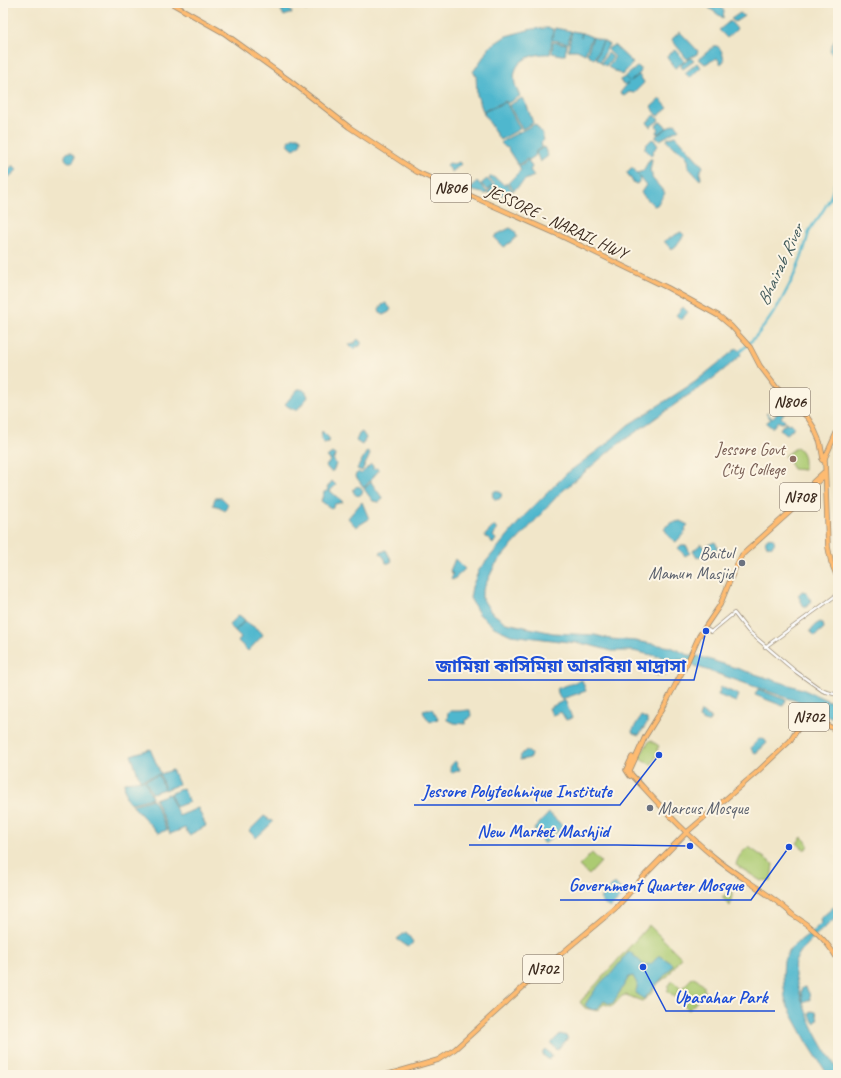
<svg xmlns="http://www.w3.org/2000/svg" width="841" height="1078" font-family="Caveat,'Noto Sans Bengali',sans-serif">
  <rect width="100%" height="100%" fill="#fcf5e5"/>
  <filter id="ink" filterUnits="userSpaceOnUse"><feTurbulence type="fractalNoise" baseFrequency=".025" numOctaves="2"/><feDisplacementMap in="SourceGraphic" scale="8" xChannelSelector="R" yChannelSelector="G"/><feConvolveMatrix kernelMatrix="1 2 1 2 8 2 1 2 1" color-interpolation-filters="sRGB"/></filter>
  <filter id="wash" filterUnits="userSpaceOnUse"><feTurbulence type="fractalNoise" baseFrequency=".012" numOctaves="4" result="noise"/><feDisplacementMap in="SourceGraphic" scale="16" xChannelSelector="R" yChannelSelector="G"/><feGaussianBlur stdDeviation="0.9" result="paint"/><feColorMatrix in="noise" values="0 0 0 0 0 0 0 0 0 0 0 0 0 0 0 0 0 1.4 0 .05"/><feComposite in="paint" operator="in"/></filter>
  <g filter="url(#wash)">
    <rect width="100%" height="100%" fill="#f1e6c9"/>
    <path fill="#accb72" stroke="#747a48" d="M797,447C805,453 804,461 804,470L793,469L785,456Z
      M658,666L667,670L665,676L661,674L660,676L654,674Z
      M650,740L659,746L657,750L659,752L651,765L639,757Z
      M802,837L806,841L808,845L806,849H803L797,843Z
      M749,847L773,864L771,881L768,880L767,881L764,880L761,881L736,865C737,858 743,850 749,847Z
      M592,853L601,862L589,875L579,866Z
      M733,890L730,906L722,897Z
      M649,925L681,957L668,976L658,983L650,995L642,1001L626,995L622,996L613,1006H610L604,1004L597,1011L585,1008L580,1002Z
      M693,977C700,979 704,986 705,992L689,1010L676,998L683,987Z
      M673,981L681,989L675,997L667,990L669,988L667,986Z"/>
    <path fill="#50b7ce" stroke="#467076" d="M299,3H310L312,6L306,11Z
      M717,3L724,11L723,18L709,8Z
      M289,7L292,13L284,16L281,10Z
      M740,13L744,16L735,22L731,19Z
      M730,21L737,29L727,38L719,30Z
      M547,28L553,29L552,39L555,28L571,31L568,43L552,40L550,54C531,53 510,61 515,84C516,88 518,92 520,96L508,103L506,101L483,111L477,95L476,75L473,72L484,56L488,48L506,36L532,29Z
      M572,31L582,33L581,37L582,33L592,37L585,54L577,50H568Z
      M680,32L698,51L697,54L687,59L672,40V39Z
      M838,35V53L832,54L830,50L836,37Z
      M593,37L603,41L594,59L587,54Z
      M603,41L609,44L600,62L596,58Z
      M553,42L567,44L565,55H561L552,53Z
      M614,45L633,63L622,75L608,67L615,57L608,50L609,48Z
      M714,46H717C722,49 723,55 724,61L721,64L717,58L705,64L699,59Z
      M676,50L684,60V62L675,68L668,59L667,56L671,52Z
      M608,53L613,57L606,66L601,63Z
      M691,58L694,61L683,69L681,67L682,64Z
      M697,63L701,67L690,78L685,73Z
      M638,66L641,70L640,73L631,81L639,75L644,82L643,84L634,93L629,92L624,96L620,93L628,83L625,85L620,81V80L625,77L630,82L625,77Z
      M522,98L527,106L533,123L522,129L509,105Z
      M660,99L668,108L658,116L651,107Z
      M506,102L520,129L500,140L483,112Z
      M655,115L659,120L650,127L647,122Z
      M659,122L663,123L667,128L658,134L657,132L659,129L656,126Z
      M535,124L542,133L544,140L541,143L542,147L536,151L535,156L529,160L527,159L518,165L509,151L508,148L505,147L501,143L504,140Z
      M676,124L679,129L660,140L656,138V136L672,125Z
      M676,136L702,165L703,167L700,171L701,179L700,180L688,167C692,152 673,150 667,141L668,138Z
      M294,137H298L301,139C301,144 298,147 294,149L289,145L288,141Z
      M652,139L654,140L658,146L653,151L652,155H651L645,149V146Z
      M544,147L548,156L540,162L536,152Z
      M65 157a5 5 0 1 1 10 0a5 5 0 1 1-10 0Z
      M650,159H652L650,171L652,174V178L665,193L657,205L654,206L641,193L642,191L646,185L637,173L643,171Z
      M528,160L532,167L530,170L534,176L525,180L514,190L508,183L521,170L519,166Z
      M459,162L461,164L452,172L447,165L449,163L454,164Z
      M13,165L16,168L17,170L11,176H6V173Z
      M631,168H633L641,179L637,184L634,183L627,173V172Z
      M491,176L498,180H499L505,186V184L506,183L513,191L508,192L505,195L503,190L504,195L487,193L495,184L489,179Z
      M454,177L458,179L468,188L467,189L457,187L456,188L449,184Z
      M487,179L493,185L488,190L481,184Z
      M477,181L487,192L486,194L470,190Z
      M510,228L515,231L517,237L504,247L494,237L496,235Z
      M681,232L684,235L675,247L671,249L664,241Z
      M386,303L391,309L389,312L383,315L380,312L379,309L382,305Z
      M683,307L688,312L681,320L676,315Z
      M358,339L361,342V344L359,347L357,346L354,350L349,345L353,343L355,344V342Z
      M737,348L741,355C724,370 706,385 687,396L613,448L559,494L523,534L507,551L495,565L482,592V598L491,612L506,623L553,633L595,635L610,639L635,641L671,647L688,655L698,656L802,689L838,705V719L828,716L822,710L805,704L695,666L689,660H675L633,651H612L585,644L511,635L494,627L487,621L479,614L470,598L472,587L479,570L524,516L566,474L605,445L628,425L695,382Z
      M298,389C304,389 306,391 308,397L298,409L295,410L287,406L285,404Z
      M782,409L785,412L781,417L788,424L790,423L794,428L787,434L780,429L783,425H786L785,422L781,423L778,421L773,427H771L766,423L771,419L766,414L767,413L772,418Z
      M322,431L330,439L328,442L324,443L321,440Z
      M362,432L366,438L362,445L356,441L359,434Z
      M367,451L370,453C369,459 364,465 362,471L357,469Z
      M332,453L336,456L333,459L336,464L333,471H330L326,466L331,460L327,457Z
      M371,464L373,466V469L377,468L379,470L364,488L355,475L359,472L361,474Z
      M332,481L336,485L330,491L343,502L335,504L332,509L321,501L324,492L329,490L327,488Z
      M371,482L383,499L379,502L373,501L364,489Z
      M353.5 491a4.5 4.5 0 1 1 9 0a4.5 4.5 0 1 1-9 0Z
      M492.5 495a4.5 4.5 0 1 1 9 0a4.5 4.5 0 1 1-9 0Z
      M215,498H222L228,504L225,511L220,507L213,505Z
      M362,502L369,519L356,527L348,518Z
      M680,521L688,525L685,528L686,531L676,542L669,537L664,528L672,522H676Z
      M494,526L497,530L493,536L496,539L493,544L490,539L486,537L485,535Z
      M765.5 542a4.5 4.5 0 1 1 9 0a4.5 4.5 0 1 1-9 0Z
      M715,542L718,548L709,552L707,548L708,545Z
      M701,544L707,553L697,558L693,551Z
      M681,545H686L690,553L685,556L678,548Z
      M386,550L392,561L389,563H386L385,559L380,553Z
      M455,559L465,569L453,580L451,579L453,574L450,571Z
      M802,591L806,592L812,602L806,607H804L798,595Z
      M239,615L245,620L235,631L229,625Z
      M245,621L260,631L263,635L248,651L238,641L241,637L235,631Z
      M820,622L823,624L824,628L815,636L810,631L815,625Z
      M582,680L586,691L561,699L556,689Z
      M721,687L739,695L736,702L718,695Z
      M758,689L786,700L783,706L755,695Z
      M565,700L572,718L566,720L561,712L552,715L549,708Z
      M427,709H432L438,719L430,722L424,714L423,710Z
      M468,710H470L471,715L469,719L466,720V724L454,723L447,720L448,713L450,711H460Z
      M701,712L711,717L709,722H707L699,718Z
      M641,716L647,719V723L639,735L633,733L632,731Z
      M759,739H764L767,743L756,753L752,751L751,747Z
      M150,749L161,774L172,770L179,784L165,790L160,774L140,780L131,755Z
      M526,750L531,754L530,758L520,760L521,755Z
      M455,761L457,763L456,766L459,767L460,770L452,773L450,767Z
      M159,775L164,789L152,793L145,780Z
      M145,780L152,798L132,803L126,799L124,782Z
      M183,788L189,802L176,807L170,794Z
      M169,794L179,816L198,808L206,826L189,835L185,828L170,834L155,799Z
      M153,799L167,830L158,833L132,805Z
      M549,813L563,826L546,843H543L534,829Z
      M264,816L273,822L256,838L249,831Z
      M615,883L624,892L623,895L610,908L603,903L600,898Z
      M838,903V916C825,928 802,944 796,960C792,968 796,979 798,987C806,1017 820,1044 838,1070V1075H828L807,1042L788,1007L785,998L783,975L784,960L789,951L794,945L813,931L821,923L820,919Z
      M406,932L413,942L410,946L408,947L397,939Z
      M629,951L642,963V964C652,966 652,963 659,955L673,964L672,967L644,999L635,993C639,984 637,984 633,976L629,977L613,1003L610,1004L604,1001L597,1009C592,1011 588,1008 585,1005C591,995 602,979 611,974Z
      M805,987L809,993L810,1000L803,1003L801,992L802,988Z
      M811,1011L816,1012L818,1020L814,1023L809,1014Z
      M560,1034L566,1036L568,1038L557,1050L551,1043Z
      M546,1049L552,1056L549,1060L543,1055V1052Z"/>
    <g fill="none" stroke-linecap="round" stroke-linejoin="round">
      <path stroke="#50b7ce" stroke-width="2.5" d="M836,3L838,8
        M737,354C771,328 799,274 809,232C811,226 816,221 819,217C823,211 827,204 830,198C834,190 834,183 838,175"/>
    </g>
  </g>
  <g filter="url(#ink)">
    <g fill="none" stroke-linecap="round" stroke-linejoin="round">
      <g stroke="#968874" stroke-width="4">
        <path id="tertiary" d="M705,628L711,632L734,613L748,631L795,671L823,691L838,695
          M765,647L838,594"/>
      </g>
      <g stroke="#968874" stroke-width="5.5">
        <path id="trunk" d="M171,3L224,33L289,80L349,127L417,172L559,235L668,288L719,316L731,326L750,347L760,366L776,387L808,418L813,426L820,442L823,458L822,460L824,461L825,459L823,458
          M825,458L838,429
          M825,461L828,547L831,562L838,579
          M813,482L824,472
          M630,776L626,770L632,757
          M791,914C811,926 826,939 838,960
          M793,915C771,894 743,880 719,861C686,835 659,804 631,774L630,770L645,737L663,708L687,663L699,636L720,605L736,566L742,555L792,510L814,485L824,476
          M386,1075L438,1060L455,1049L543,969L617,907L644,876L686,833L756,773L790,741L805,718H813L838,731"/>
      </g>
      <use href="#tertiary" stroke="#fff" stroke-width="2.5"/>
      <use href="#trunk" stroke="#febb71" stroke-width="4"/>
    </g>
  </g>
  <circle fill="#8d6e63" stroke="#fcf5e5" stroke-width="1.5" cx="793" cy="459" r="4"/>
  <g fill="#6b7280" stroke="#fcf5e5" stroke-width="1.5">
    <circle cx="742" cy="563" r="4"/>
    <circle cx="650" cy="808" r="4"/>
  </g>
  <g text-anchor="middle" dominant-baseline="central" stroke-width="4" stroke-linejoin="round" paint-order="stroke">
    <g fill="#fcf5e5" stroke="#75675a" stroke-width="1">
      <rect x="431" y="174" width="40" height="28" rx="3"/>
      <rect x="770" y="388" width="40" height="28" rx="3"/>
      <rect x="780" y="483" width="40" height="28" rx="3"/>
      <rect x="789" y="703" width="40" height="28" rx="3"/>
      <rect x="523" y="955" width="40" height="28" rx="3"/>
    </g>
    <g font-size="16" font-weight="bold" fill="#3b2a1e">
      <text x="451" y="188">N806</text>
      <text x="790" y="402">N806</text>
      <text x="800" y="497">N708</text>
      <text x="809" y="717">N702</text>
      <text x="543" y="969">N702</text>
    </g>
    <g font-size="17" fill="#3b2a1e" stroke="#fcf5e5">
      <text transform="translate(557 222) rotate(25)">JESSORE - NARAIL HWY</text>
    </g>
    <g font-size="17" fill="#785e54" stroke="#fcf5e5" text-anchor="end">
      <text x="785" y="449">Jessore Govt<tspan x="785" dy="20">City College</tspan></text>
    </g>
    <g font-size="17" fill="#5b616d" stroke="#fcf5e5" text-anchor="end">
      <text x="734" y="553">Baitul<tspan x="734" dy="20">Mamun Masjid</tspan></text>
      <text x="658" y="808" text-anchor="start">Marcus Mosque</text>
    </g>
    <g font-size="18" font-style="italic" fill="#425b5c" stroke="#fcf5e5">
      <text transform="translate(780 265) rotate(-65)">Bhairab River</text>
    </g>
  </g>
  <path fill="none" stroke="#1d4ed8" stroke-width="1.5" d="M706 631L694 680H428M659 755L620 805H414M690 846L617 845H469M789 847L751 900H560M643 967L666 1011H775"/>
  <g fill="#1d4ed8" stroke="#fcf5e5" stroke-width="1.5">
    <circle cx="706" cy="631" r="4"/>
    <circle cx="659" cy="755" r="4"/>
    <circle cx="690" cy="846" r="4"/>
    <circle cx="789" cy="847" r="4"/>
    <circle cx="643" cy="967" r="4"/>
  </g>
  <g font-size="18" text-anchor="middle" font-weight="bold" fill="#1d4ed8" stroke="#fcf5e5" stroke-width="4" stroke-linejoin="round" paint-order="stroke">
    <text x="561" y="672">জামিয়া কাসিমিয়া আরবিয়া মাদ্রাসা</text>
    <text x="517" y="797">Jessore Polytechnique Institute</text>
    <text x="543" y="837">New Market Mashjid</text>
    <text x="656" y="891">Government Quarter Mosque</text>
    <text x="721" y="1003">Upasahar Park</text>
  </g>
  <rect width="841" height="1078" fill="none" stroke="#fcf5e5" stroke-width="16"/>
</svg>
